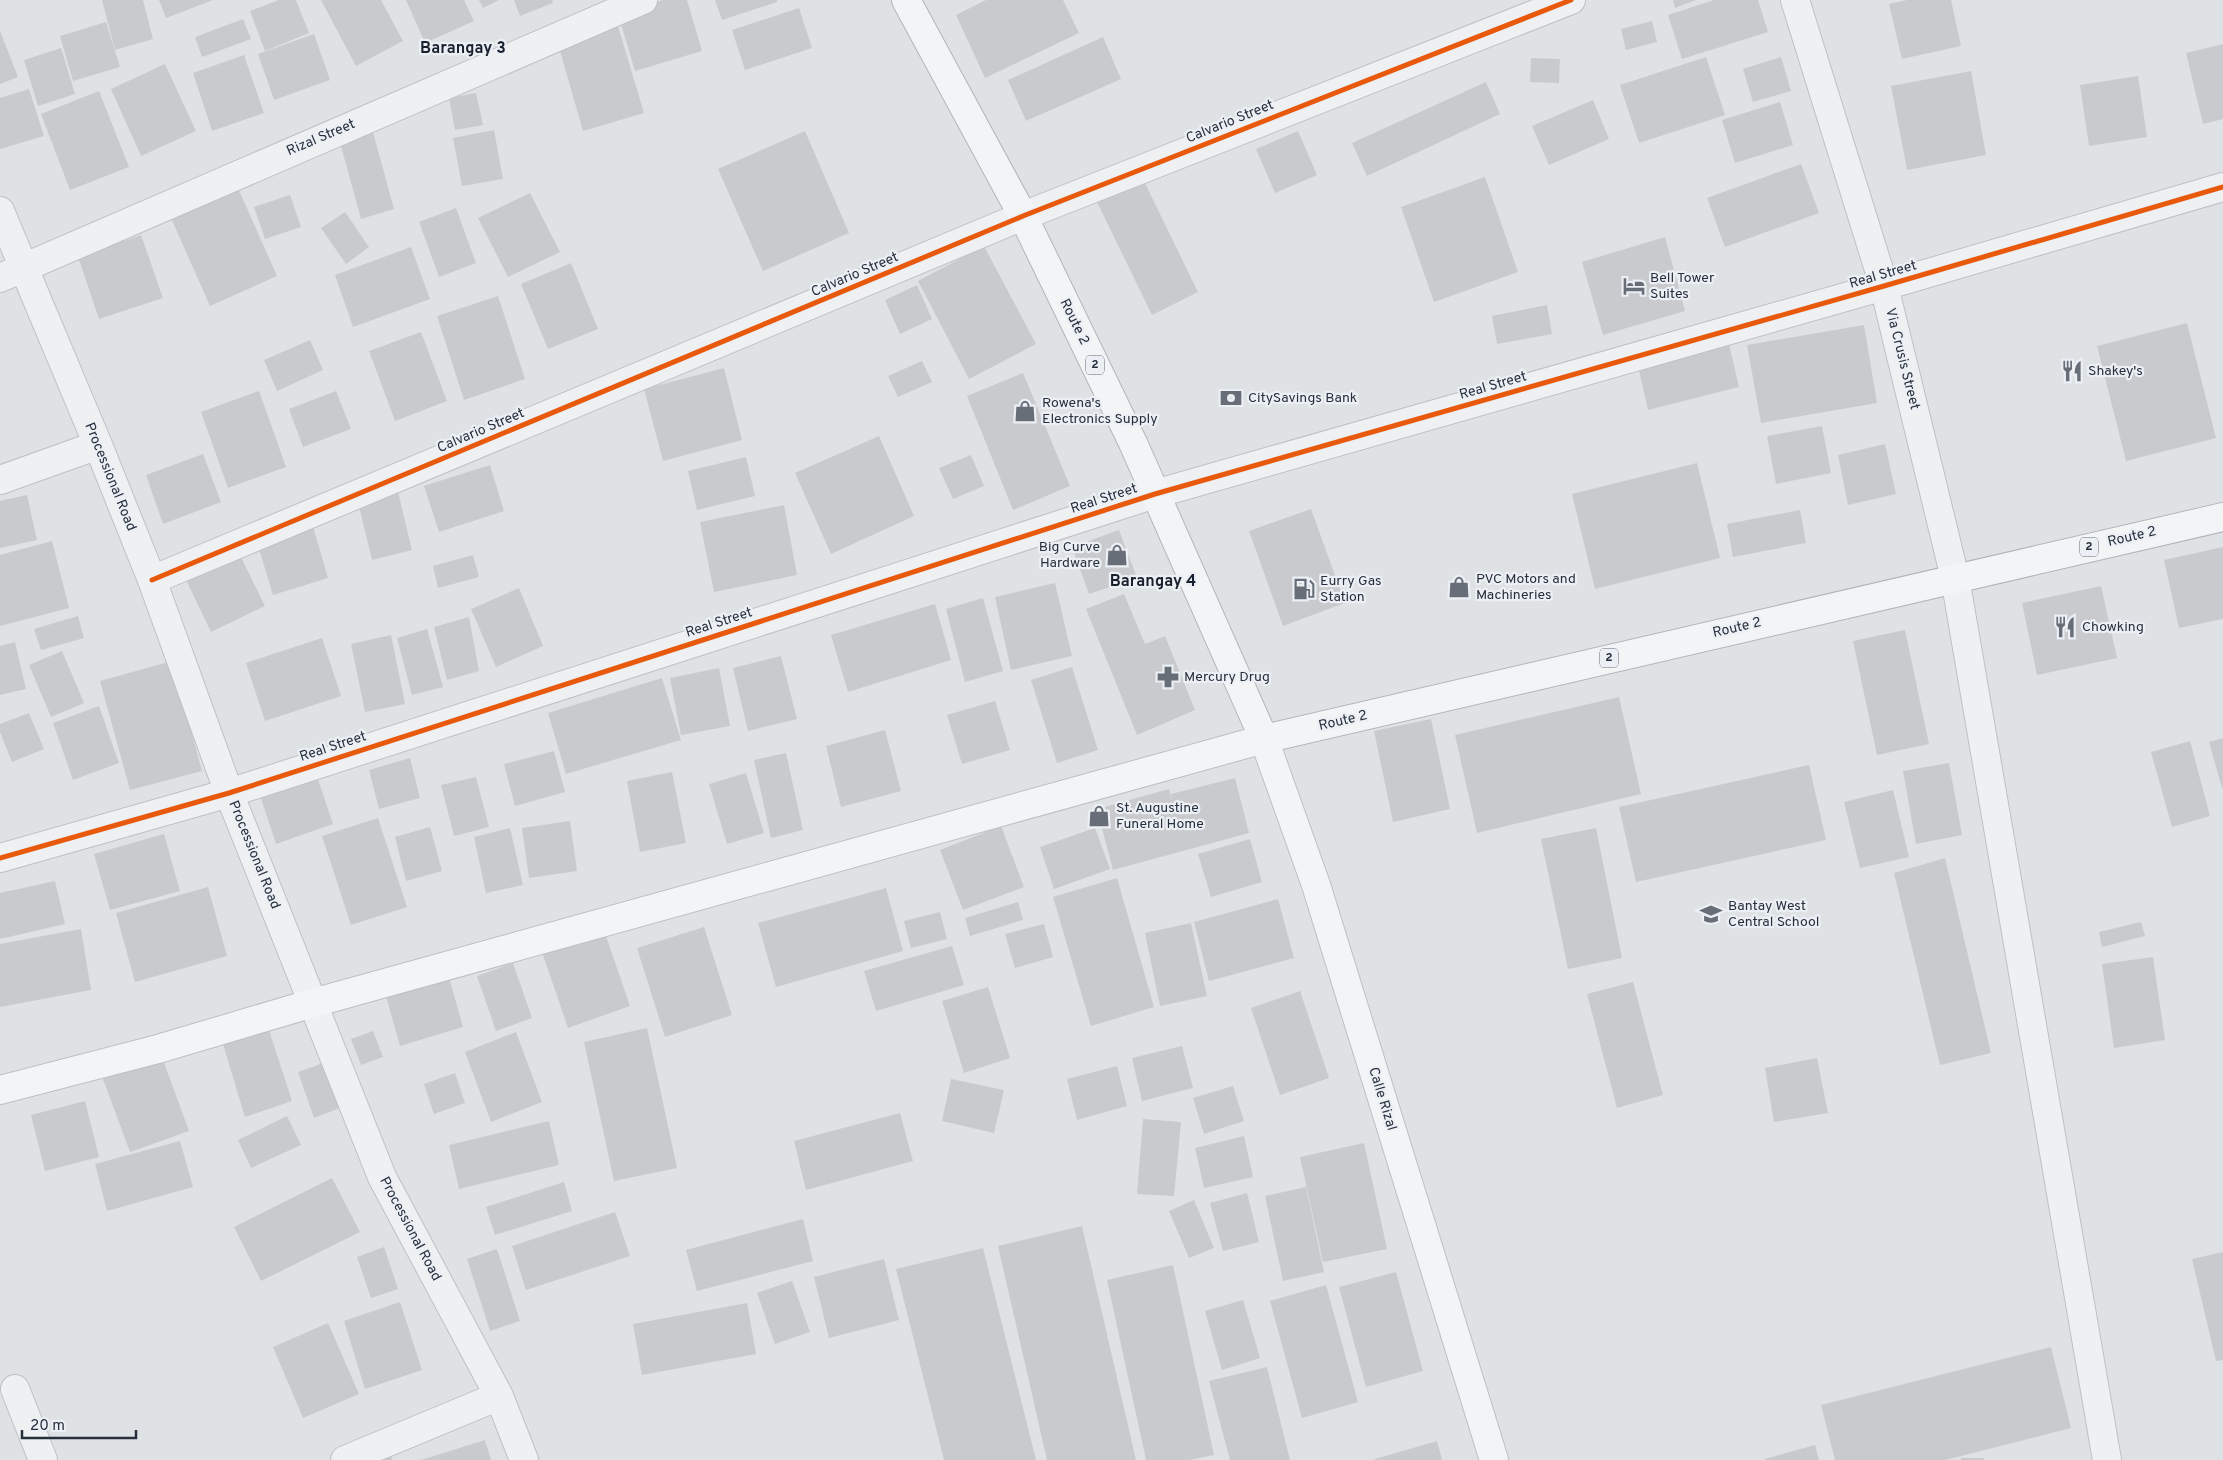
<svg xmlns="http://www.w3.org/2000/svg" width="2223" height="1460" font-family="Overpass,sans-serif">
  <rect width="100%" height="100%" fill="#dfe2e5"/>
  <path fill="#c8cacd" d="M102,0H143L153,39L115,50Z
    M159,0H213L166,18Z
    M279,0H296L309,33L265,51L250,11Z
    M321,0H381L403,41L356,66Z
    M406,0H464L474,21L425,43Z
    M479,0H499L483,8Z
    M514,0H552L553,3L520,16Z
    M663,0H687L702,51L635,71L618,14Z
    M715,0H777V2L722,20Z
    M986,0H1063L1079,33L985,78L956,15Z
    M1673,0H1696L1675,8Z
    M1714,0H1758L1768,32L1682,59L1668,15Z
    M1907,0H1951L1961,46L1902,59L1889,4Z
    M799,8L812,48L745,70L732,30Z
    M243,19L251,39L202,57L195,37Z
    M1652,21L1657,42L1626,50L1621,29Z
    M106,22L120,67L73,81L60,36Z
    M618,26L644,113L583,131L558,44Z
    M0,31L18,77L0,84Z
    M314,34L330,80L274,100L258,54Z
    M1103,37L1121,79L1026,121L1008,80Z
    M2223,44V119L2203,124L2186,53Z
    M61,48L75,94L38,106L24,60Z
    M244,55L264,113L212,131L193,73Z
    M1706,57L1725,115L1639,143L1620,85Z
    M1781,57L1791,91L1753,102L1743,69Z
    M1531,58L1560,59L1559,83L1530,82Z
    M165,64L196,131L141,156L111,89Z
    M1971,71L1986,155L1907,170L1891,86Z
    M2138,76L2147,137L2089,146L2080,85Z
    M1486,82L1500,114L1367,176L1352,143Z
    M29,89L44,136L0,149V98Z
    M99,91L129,167L70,190L41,114Z
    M476,93L483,125L455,130L449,98Z
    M1593,100L1609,139L1549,165L1532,126Z
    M1780,102L1793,145L1735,163L1722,120Z
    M371,125L394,209L361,219L338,135Z
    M494,130L503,179L462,186L453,138Z
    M805,131L849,233L763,271L718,169Z
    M1298,131L1317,175L1275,193L1256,149Z
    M1801,164L1819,213L1725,247L1707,198Z
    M1142,177L1198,292L1152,315L1096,200Z
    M1485,177L1518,272L1434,302L1401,207Z
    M238,188L277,276L210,306L171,218Z
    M530,193L560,252L508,277L478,218Z
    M290,195L301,227L265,239L254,207Z
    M456,208L476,263L439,277L419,222Z
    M345,212L369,247L346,264L321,228Z
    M141,235L163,298L99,319L78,257Z
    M1665,237L1685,311L1603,335L1582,262Z
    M984,246L1036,344L969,379L918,281Z
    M411,247L430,299L353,327L335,275Z
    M571,263L598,329L548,349L521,284Z
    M917,285L932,319L900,334L885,300Z
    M498,296L525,379L464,400L437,316Z
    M1547,305L1552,334L1497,344L1492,316Z
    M2187,323L2216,438L2126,461L2097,346Z
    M1864,325L1877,403L1761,423L1747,345Z
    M421,332L447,401L395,421L369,351Z
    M310,340L323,370L277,391L264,360Z
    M1728,340L1739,387L1648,410L1637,362Z
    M922,361L932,382L898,397L888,376Z
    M724,368L742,440L663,461L644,389Z
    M1023,373L1070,486L1013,510L967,396Z
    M259,391L286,467L228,488L201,412Z
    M336,391L351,429L303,447L289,409Z
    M1822,426L1831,473L1776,484L1767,436Z
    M879,436L914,516L831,554L795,473Z
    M1885,444L1896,494L1848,505L1838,455Z
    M203,454L221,502L163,524L146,475Z
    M971,455L984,486L953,499L939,468Z
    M746,457L755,496L697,510L688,471Z
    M1697,463L1720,558L1595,589L1572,494Z
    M490,465L504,511L439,532L424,486Z
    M398,492L412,550L372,560L358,502Z
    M27,495L37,540L0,548V501Z
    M784,505L797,575L714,592L700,522Z
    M1311,509L1345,603L1283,626L1249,531Z
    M1800,510L1806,543L1733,557L1727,524Z
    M312,523L328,578L273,595L256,539Z
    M1119,530L1137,578L1089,594L1072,547Z
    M52,541L69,608L0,626V555Z
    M2223,547V619L2179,628L2164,560Z
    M240,555L265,606L211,632L186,580Z
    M473,555L479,577L438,588L433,566Z
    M1055,583L1072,656L1011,670L995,597Z
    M2101,586L2117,658L2037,675L2022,603Z
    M519,588L543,646L496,667L471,609Z
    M1124,594L1145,644L1165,636L1195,710L1137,735L1086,609Z
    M983,598L1003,671L965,682L946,609Z
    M935,604L951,660L848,692L831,635Z
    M78,616L84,638L41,650L34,629Z
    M469,617L479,671L447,680L434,627Z
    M427,629L443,687L412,695L397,638Z
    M1905,630L1929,744L1877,755L1853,641Z
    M391,635L405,704L365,712L351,644Z
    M322,638L341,696L265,721L246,663Z
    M15,642L26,689L0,695V646Z
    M62,651L84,703L51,717L29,665Z
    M781,656L797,719L748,731L733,668Z
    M172,661L202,771L130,790L100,681Z
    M1072,667L1098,750L1057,763L1031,680Z
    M719,668L730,726L681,735L670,678Z
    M662,678L681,740L566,774L548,713Z
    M1619,697L1641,794L1477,833L1455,735Z
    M995,701L1010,750L962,764L947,715Z
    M99,706L119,763L73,780L53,723Z
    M29,713L44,749L12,762L0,732V724Z
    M1431,719L1450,809L1393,822L1374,731Z
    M885,730L901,791L841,807L826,746Z
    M2223,738V788H2222L2209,742Z
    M2190,741L2210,816L2172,827L2151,752Z
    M554,751L565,792L515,806L504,764Z
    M786,753L803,830L771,838L754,760Z
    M410,758L420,798L379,809L369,770Z
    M1949,763L1962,835L1916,844L1903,771Z
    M1809,765L1826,840L1636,882L1619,807Z
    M315,770L333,824L276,844L258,789Z
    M672,772L686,843L640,852L627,781Z
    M746,773L764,833L727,844L709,784Z
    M476,777L489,827L454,836L441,785Z
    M1235,778L1249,833L1113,870L1097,809L1169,789L1173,804L1171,794Z
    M1893,790L1909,857L1860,868L1844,802Z
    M378,818L407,907L351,925L322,836Z
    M570,821L577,871L529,878L522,828Z
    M1001,826L1024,887L963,910L940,850Z
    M430,827L442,871L406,881L395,837Z
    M510,828L523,885L486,893L474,837Z
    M1095,828L1110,869L1054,889L1040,847Z
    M1596,828L1622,958L1568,969L1541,839Z
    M164,834L180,891L110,910L94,854Z
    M1250,839L1262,882L1211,897L1198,854Z
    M1945,858L1991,1053L1940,1065L1894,873Z
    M1117,878L1154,1007L1091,1026L1053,897Z
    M55,881L65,924L0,939V893Z
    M208,887L227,956L135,982L116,913Z
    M886,888L903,951L776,987L758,923Z
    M1278,899L1294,958L1209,981L1194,922Z
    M1018,902L1023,920L970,936L965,918Z
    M940,912L947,939L911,948L904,921Z
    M2141,922L2145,936L2102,947L2099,932Z
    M1191,923L1207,996L1160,1006L1145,933Z
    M1044,924L1053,957L1015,968L1005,934Z
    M603,927L630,1006L568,1028L541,949Z
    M704,927L732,1015L665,1037L637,948Z
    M81,929L91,990L0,1007V944Z
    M952,946L964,985L876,1011L864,971Z
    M2153,957L2165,1040L2114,1048L2102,964Z
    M513,963L532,1018L496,1031L477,976Z
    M447,970L463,1027L400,1046L384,989Z
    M1633,982L1663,1095L1617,1108L1587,994Z
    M988,987L1010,1058L964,1073L942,1001Z
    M1300,991L1329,1078L1280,1095L1251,1008Z
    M268,1027L292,1101L245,1117L222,1041Z
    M647,1028L677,1168L614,1181L584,1042Z
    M373,1031L383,1057L361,1065L351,1039Z
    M516,1032L542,1102L491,1122L465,1052Z
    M1182,1046L1193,1088L1142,1101L1132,1058Z
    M162,1057L189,1131L130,1152L103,1079Z
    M1817,1058L1828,1113L1774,1122L1765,1068Z
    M329,1061L345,1106L314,1118L298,1072Z
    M1117,1066L1127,1106L1077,1120L1067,1079Z
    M455,1073L465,1103L434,1114L424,1084Z
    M951,1079L1004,1090L994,1133L942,1121Z
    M1233,1086L1244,1121L1204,1134L1193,1098Z
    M85,1101L99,1157L45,1171L31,1115Z
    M900,1113L913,1161L806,1190L794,1141Z
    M287,1116L301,1145L251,1168L238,1140Z
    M1143,1119L1181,1122L1174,1196L1137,1194Z
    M549,1121L559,1165L459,1189L449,1145Z
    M1244,1136L1253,1177L1204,1188L1195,1148Z
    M180,1141L193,1187L107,1211L95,1164Z
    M1364,1143L1387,1249L1323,1262L1300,1157Z
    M332,1178L360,1232L261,1281L234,1227Z
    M564,1182L572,1211L495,1235L486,1207Z
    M1306,1187L1324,1272L1283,1281L1265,1196Z
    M1247,1193L1259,1242L1223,1251L1210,1203Z
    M1194,1200L1214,1248L1189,1258L1169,1211Z
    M615,1212L630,1256L526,1290L512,1246Z
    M803,1219L813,1261L697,1291L686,1250Z
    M1082,1226L1136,1460H1047L998,1246Z
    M384,1247L398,1289L371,1298L357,1257Z
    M983,1248L1036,1460H944L896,1269Z
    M497,1249L520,1321L490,1331L467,1259Z
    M2223,1252V1360L2216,1361L2192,1259Z
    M884,1259L899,1320L829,1338L814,1277Z
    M1173,1265L1214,1455L1189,1460H1146L1107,1280Z
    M1396,1272L1423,1371L1366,1387L1339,1287Z
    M792,1281L810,1332L775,1344L757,1293Z
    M1326,1285L1358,1402L1302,1418L1270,1301Z
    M1243,1300L1260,1358L1222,1370L1205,1311Z
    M400,1302L422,1370L365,1389L344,1321Z
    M747,1303L756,1354L642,1375L633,1324Z
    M328,1323L359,1394L303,1418L273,1347Z
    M2051,1347L2071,1428L1945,1460H1835L1821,1405Z
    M1267,1367L1290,1460H1230L1209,1381Z
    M485,1440L491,1460H421Z
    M1437,1441L1442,1460H1375V1459Z
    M1815,1445L1819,1460H1765V1459Z
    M390,1453L392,1460H370Z
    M1961,1458H1984V1460H1961Z"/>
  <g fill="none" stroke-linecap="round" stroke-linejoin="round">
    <g stroke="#bec0c3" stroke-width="30">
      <path id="minor" d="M1795,0L1884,286L1955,578L2107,1460
        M0,211L98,445L152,580L229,793L382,1177L499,1396L524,1460
        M0,278L643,0
        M0,480L98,445
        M152,580L1023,216L1571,0
        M0,858L229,793L1155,494L1884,286L2223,187
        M15,1389L43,1460
        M345,1460L499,1396"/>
    </g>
    <g stroke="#bcbfc3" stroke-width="30">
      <path id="major" d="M0,1090L158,1049L313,1003L1264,739L1316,885L1494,1460"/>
    </g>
    <g stroke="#b2b5b9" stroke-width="30">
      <path id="highway" d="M906,0L1023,216L1133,443L1264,739L2223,517"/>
    </g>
    <use href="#minor" stroke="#eff0f1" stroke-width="28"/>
    <use href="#major" stroke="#f3f4f5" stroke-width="28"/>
    <use href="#highway" stroke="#f3f4f5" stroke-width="28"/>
    <g stroke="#ecf0f5" stroke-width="8">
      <path id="cycleway" d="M152,580L1023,216L1571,0
        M0,858L229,793L1155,494L1884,286L2223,187"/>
    </g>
    <use href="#cycleway" stroke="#e8590c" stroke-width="5"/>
  </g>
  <defs>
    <g id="hotel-bare" transform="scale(1.725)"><path d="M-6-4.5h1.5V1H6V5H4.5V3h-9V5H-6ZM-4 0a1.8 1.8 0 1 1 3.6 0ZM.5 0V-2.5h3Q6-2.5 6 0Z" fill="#676e78" stroke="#ecf0f5" stroke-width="2.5" paint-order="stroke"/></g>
    <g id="restaurant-bare" transform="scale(1.725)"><path d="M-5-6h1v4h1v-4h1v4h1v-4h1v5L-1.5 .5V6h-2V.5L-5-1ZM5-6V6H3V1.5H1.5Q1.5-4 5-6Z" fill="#676e78" stroke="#ecf0f5" stroke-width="2.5" paint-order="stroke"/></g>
    <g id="bank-bare" transform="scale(1.725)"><path d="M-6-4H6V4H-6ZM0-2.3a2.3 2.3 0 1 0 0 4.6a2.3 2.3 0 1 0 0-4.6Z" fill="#676e78" stroke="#ecf0f5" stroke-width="2.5" paint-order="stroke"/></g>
    <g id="shop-bare" transform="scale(1.725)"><path d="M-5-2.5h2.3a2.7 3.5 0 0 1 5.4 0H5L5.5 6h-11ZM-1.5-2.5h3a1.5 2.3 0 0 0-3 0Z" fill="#676e78" stroke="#ecf0f5" stroke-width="2.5" paint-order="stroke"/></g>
    <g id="fuel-bare" transform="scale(1.725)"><path d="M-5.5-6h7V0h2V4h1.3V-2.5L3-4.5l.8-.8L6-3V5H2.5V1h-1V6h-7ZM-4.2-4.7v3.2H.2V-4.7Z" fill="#676e78" stroke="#ecf0f5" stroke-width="2.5" paint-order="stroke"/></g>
    <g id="pharmacy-bare" transform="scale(1.725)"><path d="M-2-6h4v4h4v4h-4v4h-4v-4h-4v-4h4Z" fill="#676e78" stroke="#ecf0f5" stroke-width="2.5" paint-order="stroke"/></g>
    <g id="school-bare" transform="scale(1.725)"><path d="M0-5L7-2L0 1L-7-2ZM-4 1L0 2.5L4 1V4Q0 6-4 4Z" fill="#676e78" stroke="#ecf0f5" stroke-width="2.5" paint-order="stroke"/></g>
  </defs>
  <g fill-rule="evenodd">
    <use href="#hotel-bare" x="1634" y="286"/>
    <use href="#restaurant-bare" x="2072" y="371"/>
    <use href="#bank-bare" x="1231" y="398"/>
    <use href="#shop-bare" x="1025" y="411"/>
    <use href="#shop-bare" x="1117" y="555"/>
    <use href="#shop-bare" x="1459" y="587"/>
    <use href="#fuel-bare" x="1304" y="589"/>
    <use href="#restaurant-bare" x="2065" y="627"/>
    <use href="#pharmacy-bare" x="1168" y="677"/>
    <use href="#shop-bare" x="1099" y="816"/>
    <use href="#school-bare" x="1711" y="914"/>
  </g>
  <g text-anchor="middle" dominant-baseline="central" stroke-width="4.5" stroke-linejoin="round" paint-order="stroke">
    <g fill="#ecf0f5" stroke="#626974" stroke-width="1">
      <rect x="1086" y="355.5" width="18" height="19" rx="4"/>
      <rect x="2080" y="537.5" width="18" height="19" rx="4"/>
      <rect x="1600" y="648.5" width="18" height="19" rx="4"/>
    </g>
    <g font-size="12" font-weight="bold" fill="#272f3d">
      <text x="1095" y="365">2</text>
      <text x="2089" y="547">2</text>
      <text x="1609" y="658">2</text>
    </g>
    <g font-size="14" fill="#272f3d" stroke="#ecf0f5">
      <text transform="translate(1230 122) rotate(-22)">Calvario Street</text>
      <text transform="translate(321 138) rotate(-23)">Rizal Street</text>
      <text transform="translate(855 275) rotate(-23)">Calvario Street</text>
      <text transform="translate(1883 275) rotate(-16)">Real Street</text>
      <text transform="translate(1074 322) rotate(64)">Route 2</text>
      <text transform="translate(1902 359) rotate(76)">Via Crusis Street</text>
      <text transform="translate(1493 386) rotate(-16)">Real Street</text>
      <text transform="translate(481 431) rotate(-23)">Calvario Street</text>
      <text transform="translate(110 477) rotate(68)">Processional Road</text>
      <text transform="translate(1104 499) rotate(-18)">Real Street</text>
      <text transform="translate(2132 537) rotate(-13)">Route 2</text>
      <text transform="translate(719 623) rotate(-18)">Real Street</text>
      <text transform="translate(1737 628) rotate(-13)">Route 2</text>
      <text transform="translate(1343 721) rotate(-13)">Route 2</text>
      <text transform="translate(333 747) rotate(-18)">Real Street</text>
      <text transform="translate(254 855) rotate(68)">Processional Road</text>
      <text transform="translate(1382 1099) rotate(73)">Calle Rizal</text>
      <text transform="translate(410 1229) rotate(62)">Processional Road</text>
    </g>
    <g font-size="14" fill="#272f3d" stroke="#ecf0f5" text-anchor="start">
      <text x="1650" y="278">Bell Tower<tspan x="1650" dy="16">Suites</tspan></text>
      <text x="2088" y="371">Shakey's</text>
      <text x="1248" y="398">CitySavings Bank</text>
      <text x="1042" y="403">Rowena's<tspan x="1042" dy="16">Electronics Supply</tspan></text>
      <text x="1100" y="547" text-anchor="end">Big Curve<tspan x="1100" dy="16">Hardware</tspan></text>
      <text x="1476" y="579">PVC Motors and<tspan x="1476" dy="16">Machineries</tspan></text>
      <text x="1320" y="581">Eurry Gas<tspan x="1320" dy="16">Station</tspan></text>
      <text x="2082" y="627">Chowking</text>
      <text x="1184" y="677">Mercury Drug</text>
      <text x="1116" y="808">St. Augustine<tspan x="1116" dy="16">Funeral Home</tspan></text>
      <text x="1728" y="906">Bantay West<tspan x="1728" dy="16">Central School</tspan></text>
    </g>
    <g font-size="16" font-weight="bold" fill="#19212e" stroke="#ecf0f5">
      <text x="463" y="49">Barangay 3</text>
      <text x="1153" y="582">Barangay 4</text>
    </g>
  </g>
  <path d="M22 1430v8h114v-8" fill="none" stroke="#272f3d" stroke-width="2.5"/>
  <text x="30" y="1430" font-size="15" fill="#272f3d" stroke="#ecf0f5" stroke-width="4" paint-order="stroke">20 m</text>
</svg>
